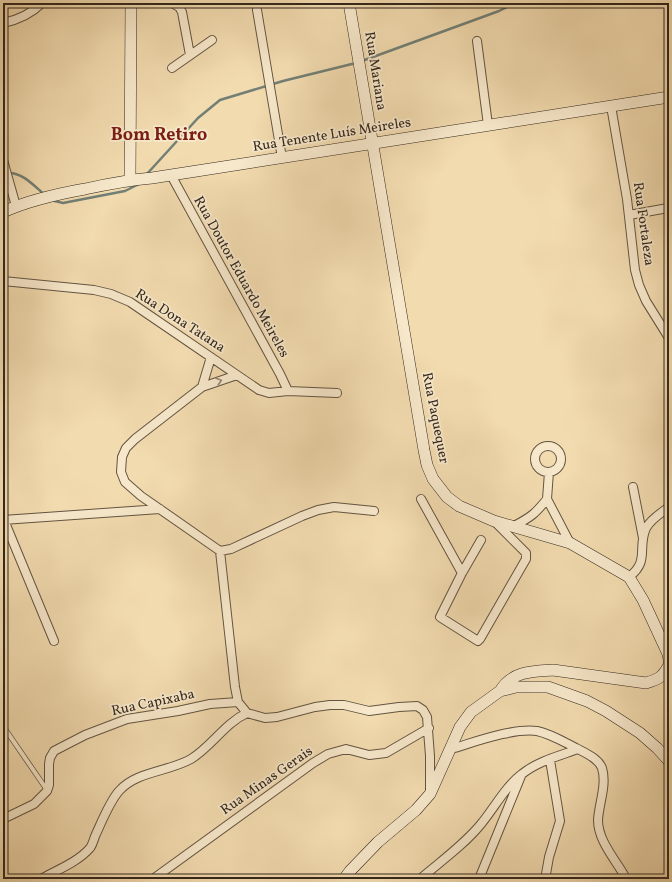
<svg xmlns="http://www.w3.org/2000/svg" width="672" height="882" font-family="Vollkorn,serif">
  <rect width="100%" height="100%" fill="#f2dbaf"/>
  <filter id="stains"><feTurbulence type="fractalNoise" baseFrequency=".005" numOctaves="4"/><feColorMatrix values="0 0 0 0 .2 0 0 0 0 .09 0 0 0 0 .02 0 0 0 .5 -.17"/></filter>
  <radialGradient id="worn" r=".72"><stop offset=".6" stop-color="#630" stop-opacity="0"/><stop offset="1" stop-color="#630" stop-opacity=".3"/></radialGradient>
  <g fill="none" stroke-linecap="round" stroke-linejoin="round">
    <path stroke="#727f75" stroke-width="2.5" d="M362,61L499,11L515,3
      M8,173C22,172 34,186 44,194
      M146,175L198,118L220,100L283,81L356,63
      M51,200L63,203L125,191L139,184"/>
    <g stroke="#635441" stroke-width="5.5">
      <path id="lane" d="M3,726L47,790"/>
    </g>
    <g stroke="#635441" stroke-width="10">
      <path id="street" d="M172,3L179,7L182,12L190,55
        M257,10L282,158
        M3,23C18,20 31,14 42,3
        M477,41L488,125
        M172,68L212,40
        M611,106L627,199L635,270L639,285L646,301L669,338
        M3,160L16,206
        M171,175L280,374L288,391
        M629,215L668,208
        M3,281L94,290L111,294L130,302L259,390L269,393L288,391L337,393
        M237,375L202,387L135,439L126,448L122,457L121,472L125,482L141,496L220,551L231,549L302,516L318,510L334,507L374,511
        M202,387L211,357
        M535 459a13 13 0 1 1 26 0a13 13 0 1 1-26 0Z
        M549,472L547,499L570,543
        M633,487L643,538
        M421,499L462,573
        M3,520L160,509
        M4,520L54,641
        M514,526C531,517 535,514 547,499
        M481,540L462,573L440,617L478,641L480,639L526,559V553L496,523
        M220,551L235,687L238,702L247,713
        M629,577C650,561 637,548 646,528C651,519 661,513 669,507
        M451,749C475,742 512,728 537,731C551,734 564,742 576,748C585,753 598,758 602,768C607,785 599,803 598,820C598,840 614,858 624,875L625,879
        M3,819L34,804L47,791L49,785V764L50,758L54,751L85,735L127,719L178,711L210,704L238,702
        M41,879C57,870 78,862 90,848C93,844 94,838 96,834C102,821 110,801 119,791C137,771 168,772 191,759C212,746 225,723 247,713L265,718L277,717L315,707L330,705H344L369,711L399,707L417,706L423,710L427,717L430,756V793
        M153,879L313,763L328,754L346,749L369,755L386,753L429,728
        M420,879C441,861 464,845 481,824C495,807 505,787 522,774C538,761 559,756 578,749
        M479,879L521,776
        M547,879L546,874L549,857L560,821L550,760"/>
    </g>
    <g stroke="#33271c" stroke-width="12">
      <path id="secondary" d="M349,3L424,450L427,465L433,479L447,497L459,506L494,521L570,543L629,577L643,600L668,654L669,660
        M130,180L131,3
        M3,212C29,200 57,194 85,189C108,184 129,180 152,178L669,97
        M500,691C512,671 533,671 553,670L646,683C659,679 663,677 669,665
        M344,879L350,871L378,842L416,810L430,794L460,727L471,712L500,691L516,687H548L587,701L606,711L640,733L657,748L669,761"/>
    </g>
    <use href="#lane" stroke="#f7e8cb" stroke-width="4"/>
    <use href="#street" stroke="#f7e8cb" stroke-width="8"/>
    <use href="#secondary" stroke="#f7e8cb" stroke-width="11"/>
  </g>
  <defs><path id="oneway-chevron" d="M-2-3.5L2.5 0L-2 3.5" fill="none" stroke-width="1.6" stroke-linecap="round" stroke-linejoin="round"/></defs>
  <use stroke="#958874" href="#oneway-chevron" transform="translate(219 381) rotate(-17)"/>
  <g text-anchor="middle" dominant-baseline="central" stroke-width="3.5" stroke-linejoin="round" paint-order="stroke">
    <g font-size="14" fill="#33271c" stroke="#f7e8cb">
      <text transform="translate(375 71) rotate(81)">Rua Mariana</text>
      <text transform="translate(332 135) rotate(-9)">Rua Tenente Luís Meireles</text>
      <text transform="translate(643 224) rotate(82)">Rua Fortaleza</text>
      <text transform="translate(241 277) rotate(61)">Rua Doutor Eduardo Meireles</text>
      <text transform="translate(180 321) rotate(33)">Rua Dona Tatana</text>
      <text transform="translate(435 418) rotate(79)">Rua Paquequer</text>
      <text transform="translate(153 703) rotate(-12)">Rua Capixaba</text>
      <text transform="translate(267 781) rotate(-35)">Rua Minas Gerais</text>
    </g>
    <g font-size="18" font-weight="bold" fill="#7a1f14" stroke="#f7e8cb">
      <text x="159" y="135">Bom Retiro</text>
    </g>
  </g>
  <rect width="672" height="882" fill="none" stroke="#f2dbaf" stroke-width="16"/>
  <rect x="4" y="4" width="664" height="874" fill="none" stroke="#33271c" stroke-width="2"/>
  <rect x="8" y="8" width="656" height="866" fill="none" stroke="#33271c"/>
  <rect width="100%" height="100%" filter="url(#stains)"/>
  <rect width="100%" height="100%" fill="url(#worn)"/>
</svg>
